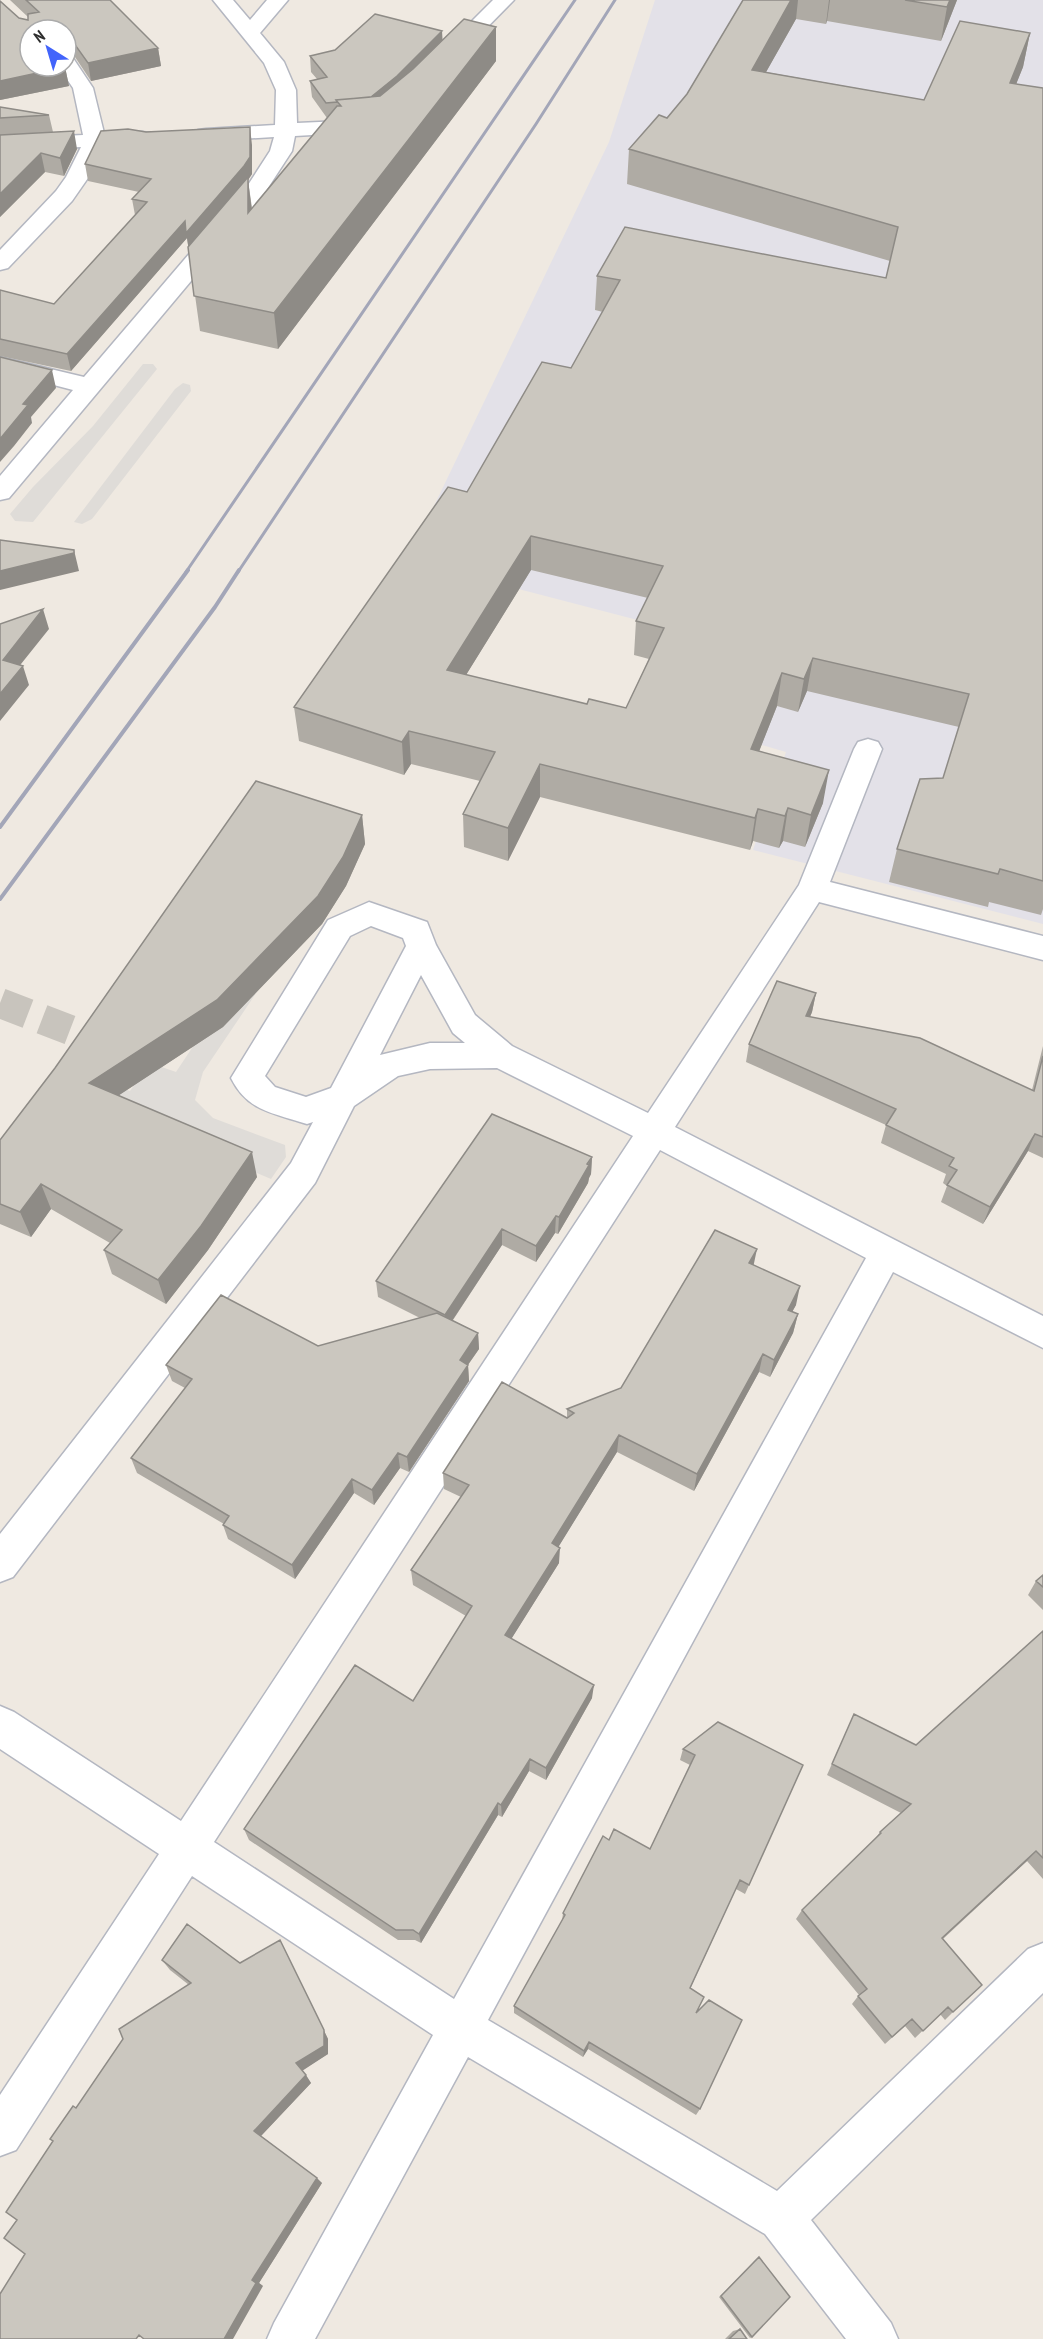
<svg xmlns="http://www.w3.org/2000/svg" width="1043" height="2339" font-family="'PT Sans Narrow',sans-serif">
  <rect width="100%" height="100%" fill="#efe9e1"/>
  <path fill="#e3e1e8" d="M655,0H1043V924L753,850L786,752L637,708L672,629L408,560L609,142Z"/>
  <path fill="#dfdcd8" d="M143,364H153L157,369L33,522L15,521L10,514L33,487L93,426Z
    M183,383L190,385L191,391L92,519L82,524L74,522L175,389Z
    M360,839L203,1072L195,1100L213,1118L285,1145L286,1157L271,1179L66,1093L80,1073L130,1091L150,1063L176,1072L262,943Z"/>
  <g fill="none" stroke-linecap="round" stroke-linejoin="round">
    <path stroke="#c8c4bd" stroke-width="30" stroke-dasharray="30 15" stroke-linecap="butt" d="M0,1003L104,1043"/>
    <g stroke="#b4b7c1" stroke-width="3">
      <path id="minor" d="M213,0H233L250,20L267,0H288L260,33L284,62L296,90L297,123L364,120L371,122L375,126L371,130L364,132L295,136L292,151L264,194L9,498L0,500V476L73,390L0,371V357L84,377L248,185L270,151L274,137L206,141L198,140L195,135L198,130L206,129L275,125L276,90L264,63Z
        M493,0H514L457,58H443L440,54L443,50Z
        M66,56L73,58L93,88L104,133L142,132L150,133L153,138L150,143L103,146L88,178L72,201L8,268L0,270V250L56,191L66,177L81,147L0,151V139L83,135L73,88L58,66H66Z
        M868,739L878,742L882,749L830,882L1043,936V960L819,902L675,1127L1043,1316V1348L893,1272L488,2020L777,2191L1028,1949L1043,1943V1993L811,2220L891,2323L898,2339H846L765,2234L468,2057L315,2339H267L274,2323L433,2035L192,1876L16,2150L0,2156V2095L159,1854L0,1749V1706L14,1712L181,1821L633,1136L497,1068L430,1069L398,1076L354,1106L315,1183L13,1577L0,1582V1534L291,1163L313,1122L307,1124C274,1113 248,1112 231,1078L328,920L369,902L427,922L436,945L475,1015L512,1046L648,1113L799,885L854,749L858,742ZM371,926L403,938L406,946L331,1088L306,1097L275,1087L265,1076L350,936ZM421,975L453,1033L465,1043H430L380,1055ZM660,1150L866,1258L454,1999L214,1842Z"/>
    </g>
    <use href="#minor" fill="#fff" fill-rule="evenodd"/>
    <path stroke="#a3a6b8" stroke-width="3" d="M186,572L575,0
      M238,572L536,124L615,0"/>
    <path stroke="#a3a6b8" stroke-width="4" d="M0,827L188,570
      M0,899L215,607L239,570"/>
  </g>
  <path fill="#afaba4" fill-rule="evenodd" d="M10,0H110L158,48L161,66L91,81L75,57L66,55V30H30L65,67L69,86L0,100V1L19,18L28,20V17Z
    M743,0H957L941,41L827,21L826,24L796,19L766,72L924,100L1030,33L1023,67L1016,84L1043,88V909L1041,915L989,902L988,907L889,882L897,849L943,778L959,727L807,691L798,712L777,706L759,751L823,803L805,847L783,841L779,848L753,841L750,850L540,797L508,861L464,847L463,814L480,781L411,764L404,775L299,741L294,707L467,492L571,368L603,312L595,310L597,276L886,278L890,261L627,184L629,149L667,118L687,94ZM531,570L648,598L636,621L634,655L649,659L626,708L587,704L466,675Z
    M442,40L496,61L278,349L200,331L187,238L71,371L0,356V290L54,304L135,215L132,199L139,192L88,181L85,164L146,132L252,145V174L248,180L252,208L327,118L312,97L310,81L317,79L311,72L310,56Z
    M0,107L49,115L53,132L77,149L64,176L45,172L0,217Z
    M362,815L365,844L346,886L322,924L223,1027L119,1095L257,1177L208,1250L166,1304L112,1274L104,1250L110,1243L51,1209L31,1237L0,1224V1140Z
    M816,993L812,1012L810,1017L1032,1090L1043,1046V1158L1028,1151L983,1224L941,1202L947,1186L943,1183L946,1174L881,1143L886,1125L746,1062L749,1044Z
    M592,1157L591,1174L589,1178L588,1183L558,1234L555,1233L536,1262L502,1245L453,1320L478,1333L479,1349L468,1365L469,1381L409,1472L400,1468L374,1505L354,1493L295,1579L228,1539L223,1525L224,1524L137,1473L131,1458L185,1388L172,1381L166,1365L318,1346L420,1318L378,1297L376,1281Z
    M753,1265L796,1305L792,1312L798,1314L793,1333L770,1377L759,1372L694,1491L617,1452L558,1547L559,1563L511,1639L592,1698L546,1780L529,1771L502,1817L498,1815L421,1943L415,1940H398L249,1840L244,1829L413,1701L466,1616L413,1585L411,1570L461,1497L444,1489L443,1473L567,1417V1409L621,1388Z
    M1043,1575V1610L1028,1595L1036,1581Z
    M1043,1631V1879L1027,1861L943,1939L953,2012L945,2020L940,2014L915,2038L905,2026L885,2044L852,2004L859,1995L796,1919L802,1910L875,1839L880,1832L901,1813L827,1775L854,1714L916,1745Z
    M683,1749L803,1765L745,1894L736,1889L690,1989L696,2013L700,2109L696,2115L588,2049L583,2057L514,2013V2006L562,1921L563,1913L609,1840L650,1849L690,1765L680,1760Z
    M280,1940L328,2039V2054L302,2070L311,2083L261,2136L322,2183L259,2283L263,2286L25,2254L17,2220L76,2107L189,1985L170,1970L162,1960L240,1963Z
    M759,2257L752,2337L750,2338L719,2297Z
    M740,2329L747,2339H725L733,2331Z"/>
  <path fill="#8e8b86" d="M791,0H798L796,19L748,104L752,70Z
    M829,0H830L827,21L826,24Z
    M950,0H957L941,41L947,7Z
    M496,27V61L278,349L274,313Z
    M442,31L443,47L367,117L366,100Z
    M1030,33L1023,67L1003,117L1010,83Z
    M158,48L161,66L91,81L88,63Z
    M65,67L69,86L0,100V81Z
    M250,127L252,145V174L248,180L252,212L189,251L187,238L71,371L67,354Z
    M74,131L77,149L64,176L60,158Z
    M41,153L45,172L0,217V194Z
    M52,370L56,388L31,417L32,423L14,446L0,462V439L23,404Z
    M531,536V570L448,704L447,670Z
    M74,550L79,571L0,590V571Z
    M43,609L49,629L9,679L3,660Z
    M813,658L807,691L798,712L804,679Z
    M23,666L29,685L0,721V694Z
    M782,673L777,706L747,782L751,749Z
    M409,731L411,764L404,775L402,742Z
    M540,764V797L508,861V828Z
    M829,770L823,803L805,847L811,815Z
    M788,808L783,841L779,848L785,816Z
    M758,809L753,841L750,850L755,818Z
    M362,815L365,844L346,886L322,924L223,1027L98,1109L89,1083Z
    M816,993L812,1012L802,1035L806,1016Z
    M1035,1134L1028,1151L983,1224L990,1207Z
    M252,1152L257,1177L208,1250L166,1304L158,1280Z
    M592,1157L591,1174L589,1178L588,1183L558,1234L559,1217Z
    M41,1184L51,1209L31,1237L20,1212Z
    M556,1216L555,1233L536,1262V1246Z
    M502,1229V1245L446,1330L445,1315Z
    M757,1249L753,1268L749,1263Z
    M800,1286L796,1305L783,1328L788,1310Z
    M798,1314L793,1333L770,1377L774,1360Z
    M478,1333L479,1349L460,1376V1360Z
    M763,1354L759,1372L694,1491L697,1474Z
    M468,1365L469,1381L409,1472L407,1457Z
    M619,1435L617,1452L551,1559L552,1543Z
    M398,1453L400,1468L374,1505L372,1490Z
    M352,1479L354,1493L295,1579L292,1565Z
    M560,1548L559,1563L505,1649V1635Z
    M594,1685L592,1698L546,1780V1768Z
    M530,1759L529,1771L502,1817L501,1805Z
    M498,1803V1815L421,1943L419,1934Z
    M1036,1851L1027,1861L934,1946L942,1938Z
    M280,1940L328,2039V2054L302,2071L296,2063Z
    M589,2042L588,2049L583,2057L584,2051Z
    M306,2075L311,2083L260,2137L254,2131Z
    M317,2178L322,2183L259,2283L263,2286L233,2339H224L252,2280Z"/>
  <path fill="#cbc7bf" stroke="#8e8b86" stroke-width="1.5" fill-rule="evenodd" d="M26,0H110L158,48L88,63L71,39L66,37V30H30V66H64L65,67L0,81V1L19,18L28,20V14L39,12Z
    M743,0H791L752,70L924,100L960,21L1030,33L1010,83L1043,88V881L1000,869L998,874L897,849L920,779L943,778L969,694L813,658L804,679L782,673L751,749L829,770L811,815L788,808L785,816L758,809L755,818L540,764L508,828L463,814L495,752L409,731L402,742L294,707L448,487L467,492L542,362L571,368L620,280L597,276L625,227L886,278L898,227L629,149L659,115L667,118L687,94ZM531,536L663,566L636,621L664,628L626,708L589,699L587,704L447,670Z
    M905,0H950L947,7Z
    M375,14L442,31L397,76L371,97L336,100L337,102L326,103L310,81L327,77L310,56L335,50Z
    M464,19L496,27L274,313L194,296L188,247L248,177V213L337,106H341L336,100L380,96L413,69Z
    M0,107L49,115L0,118Z
    M250,127V157L244,166L186,233L185,221L67,354L0,339V290L54,304L147,202L132,199L151,179L85,164L101,131L128,129L146,132Z
    M74,131L60,158L41,153L0,194V135Z
    M0,357L52,370L23,404L28,405L0,439Z
    M0,540L74,550V553L0,571Z
    M43,609L3,660L23,666L0,694V624Z
    M256,781L362,815L343,857L318,896L217,1000L89,1083L252,1152L201,1226L158,1280L104,1250L122,1230L41,1184L20,1212L0,1204V1140L55,1068Z
    M777,981L816,993L806,1016L920,1038L1034,1091L1043,1056V1137L1035,1134L990,1207L947,1185L957,1170L949,1166L954,1158L886,1125L896,1109L749,1044Z
    M492,1114L592,1157L587,1164L589,1165L559,1217L556,1216L536,1246L502,1229L445,1315L376,1281Z
    M715,1230L757,1249L749,1263L800,1286L788,1310L798,1314L774,1360L763,1354L697,1474L619,1435L552,1543L560,1548L505,1635L594,1685L546,1768L530,1759L501,1805L498,1803L419,1934L413,1930H396L244,1829L355,1665L413,1701L472,1606L411,1570L469,1485L443,1473L502,1382L567,1418L574,1413L567,1409L621,1388Z
    M221,1295L318,1346L437,1313L478,1333L460,1360L468,1365L407,1457L398,1453L372,1490L352,1479L292,1565L223,1525L229,1516L131,1458L192,1379L166,1365Z
    M1043,1575V1587L1036,1581Z
    M1043,1631V1858L1036,1851L942,1938L982,1985L953,2012L948,2007L923,2031L912,2019L892,2037L858,1996L867,1989L802,1910L881,1833L880,1832L911,1804L832,1764L854,1714L916,1745Z
    M718,1722L803,1765L749,1885L740,1880L690,1988L704,1997L696,2013L709,2000L742,2020L700,2109L589,2042L584,2051L514,2006L565,1915L563,1913L603,1836L609,1840L614,1829L650,1849L695,1755L683,1749Z
    M187,1924L240,1963L280,1940L324,2030V2046L296,2063L306,2075L254,2131L317,2178L252,2280L256,2283L224,2339H144L139,2335L136,2339H0V2294L25,2254L4,2238L17,2220L6,2212L53,2141L50,2139L73,2106L76,2108L123,2039L119,2029L191,1983L162,1960Z
    M759,2257L790,2297L752,2337L721,2296Z
    M740,2329L747,2339H729Z"/>
  <g transform="translate(48 48) rotate(323)"><circle r="28" fill="#ffffff" stroke="#ababab" stroke-width="1.5"/>
  <path d="M0-4.5L10 22L0 15L-10 22Z" fill="#4264fb"/>
  <text y="-9" font-size="16" font-weight="bold" text-anchor="middle" fill="#2e2e2e">N</text>
  </g>
</svg>
